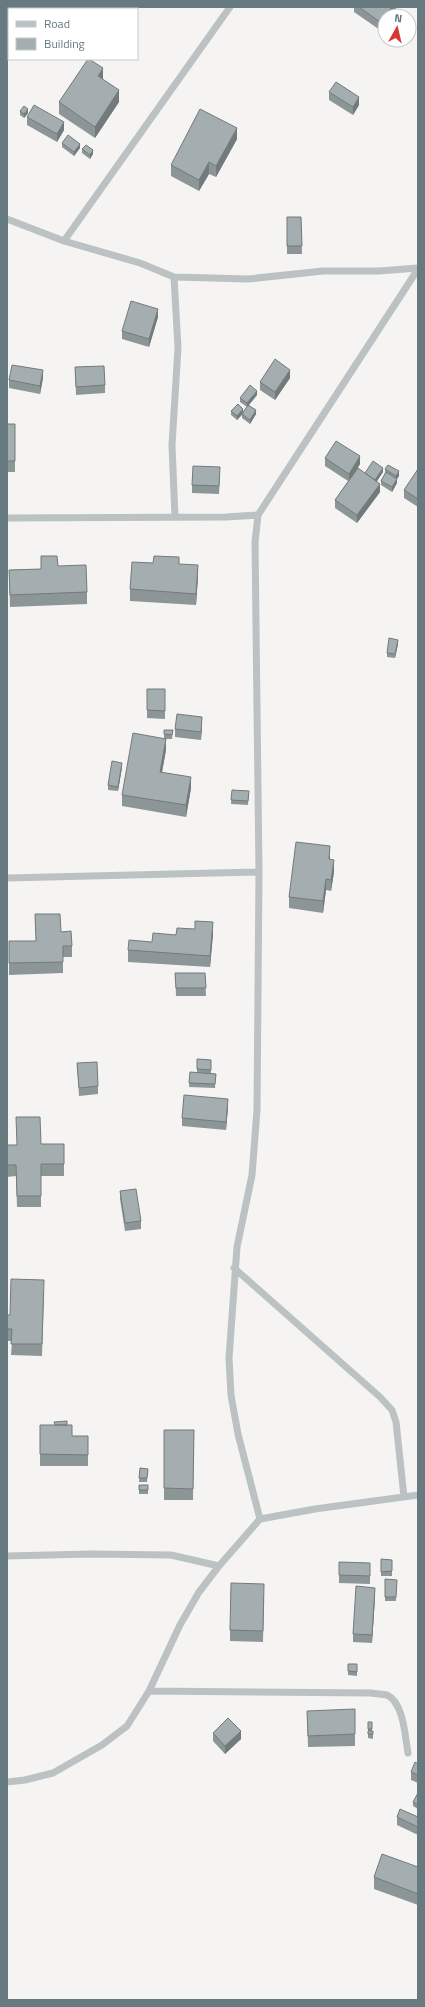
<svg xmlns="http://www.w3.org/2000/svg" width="425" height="2007" font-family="'Titillium Web',sans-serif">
  <rect width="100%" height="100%" fill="#f5f4f2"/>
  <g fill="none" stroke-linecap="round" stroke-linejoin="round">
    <path stroke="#bcc1c3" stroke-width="7" d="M7,219L64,241L140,263L174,277L248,279L323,271H379L418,268
      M64,241L230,7
      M174,277L178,348L172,445L175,517
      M258,515L418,269
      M7,518L226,517L258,515L255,542L259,872L257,1110L252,1175L237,1247L229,1358L231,1395L238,1434L260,1519
      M7,878L259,872
      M234,1268L380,1397L392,1410L396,1422L404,1497
      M7,1556L91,1554L171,1555L219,1566L199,1592L180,1625L149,1691L127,1726L102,1745L53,1773L25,1780L7,1782
      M219,1566L260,1519L315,1509L418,1495
      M149,1691L371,1693C376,1694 382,1694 387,1695C404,1703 405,1737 408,1753"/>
  </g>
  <path fill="#8d9697" d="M354,7H397L391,16H385V24L380,30L354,12Z
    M103,80L119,102L95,138L59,114V102Z
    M329,92L359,105L353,115L329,100Z
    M20,111L28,113L24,118L20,115Z
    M27,117L64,130L57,142L27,125Z
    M237,139L216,177L209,174L199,191L171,176V165Z
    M62,143L80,148L74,156L62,147Z
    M82,149L93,154L90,159L82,153Z
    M287,217H301L302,254H287Z
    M158,317L149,347L122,339V331Z
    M75,367L105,385V393L76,395Z
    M43,378L40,394L9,388V380Z
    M290,378L275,400L260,390V382Z
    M257,395L249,405L256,414L250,424L242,418V415L237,420L231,415V411L243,412L247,407L240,402V398Z
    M7,423V424H15V472H7Z
    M325,458L360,464L351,478L365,473L383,472L377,481L380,492L357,523L335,508V500L348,481L325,466Z
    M385,469L399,476L397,479V483L392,492L381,485V481L385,473Z
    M418,469V507L404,498V490Z
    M220,475L219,494L192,493V485Z
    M41,556L58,566L87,592V604L10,607L9,570L41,569Z
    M153,563L179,564L198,576L196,605L130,601V589Z
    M398,644L395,658L387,657V653Z
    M165,689V719L147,718V710Z
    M202,725L201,740L175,737V729Z
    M164,730H173L172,739H165L166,750L162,772L191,788L186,817L122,806V795L164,738Z
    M122,767L118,791L108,790V785Z
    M232,790L249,791L248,805L231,804Z
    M330,857V860L334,872L331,891L326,890L323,913L289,908V897Z
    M35,914L61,932L72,946V957H63V973L9,975V941H36Z
    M213,934L210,967L128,962V950L152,942L176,935Z
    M175,973H205L206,996H176Z
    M197,1059L211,1060V1073L216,1074L215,1088L189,1087L190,1072L197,1073Z
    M77,1063L98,1086V1094L79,1096Z
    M228,1107L226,1130L182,1126V1118Z
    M64,1144V1176H41V1207H17L16,1176L7,1177V1145Z
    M120,1191L141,1221V1229L125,1231L120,1199Z
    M44,1292L42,1356L11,1355L12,1341H7V1315H10Z
    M40,1425H67L72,1436H88V1466H40Z
    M164,1430H194L193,1500H164Z
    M140,1468L148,1469L147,1482H139Z
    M139,1485H148V1494H139Z
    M381,1559L392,1560V1576H381Z
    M339,1562L370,1563V1584L339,1583Z
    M385,1579L397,1580L396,1601H385Z
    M264,1595L263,1642L230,1641V1630Z
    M375,1596L372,1643L353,1642V1634Z
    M348,1664H357V1676L348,1675Z
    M307,1711L355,1734V1746L308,1747Z
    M368,1722L372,1729V1731H373V1739L368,1738Z
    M213,1733L241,1739L225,1754L213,1741Z
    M418,1764V1783L411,1780V1772Z
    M418,1793V1809L413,1806V1802Z
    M397,1817H418V1835L397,1825Z
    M418,1867V1905L374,1889V1877Z"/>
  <path fill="#737a7b" d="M392,7H397L391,16H385Z
    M385,16V24L380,30V22Z
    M103,68V80L98,76Z
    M119,90V102L95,138V127Z
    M359,97V105L353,115V107Z
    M28,109V113L24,118V114Z
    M64,122V130L57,142V134Z
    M237,128V139L216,177V166Z
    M80,144V148L74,156V152Z
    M93,150V154L90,159V155Z
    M209,162V174L199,191V180Z
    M158,309V317L149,347V339Z
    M43,370V378L40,394V386Z
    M290,370V378L275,400V392Z
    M257,391V395L247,407V403Z
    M243,409V413L237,420V416Z
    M256,410V414L250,424V420Z
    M360,456V464L349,482V474Z
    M383,468V472L375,484V480Z
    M399,471V476L396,480V476Z
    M397,479V483L392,492V487Z
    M380,484V492L357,523V515Z
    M198,565V576L196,605V594Z
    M398,640V644L395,658V654Z
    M202,717V725L201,740V732Z
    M166,739V750L160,783V772Z
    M122,763V767L118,791V787Z
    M191,777V788L186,817V805Z
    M330,846V857L329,871V859Z
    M334,860V872L331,891V880Z
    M326,879V890L323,913V901Z
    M213,922V934L210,967V956Z
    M228,1099V1107L226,1130V1122Z
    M375,1588V1596L372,1643V1635Z
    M241,1731V1739L225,1754V1746Z"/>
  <path fill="#a4aeb0" stroke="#737a7b" d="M359,7H392L380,22Z
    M88,59H89L103,68L98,76L119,90L95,127L59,102Z
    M336,82L359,97L353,107L329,92Z
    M34,105L64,122L57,134L27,117Z
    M24,106L28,109L24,114L20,111Z
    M200,109L237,128L216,166L209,162L199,180L171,165Z
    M68,135L80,144L74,152L62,143Z
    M86,145L93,150L90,155L82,149Z
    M287,217H301L302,246H287Z
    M131,301L158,309L149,339L122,331Z
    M275,359L290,370L275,392L260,382Z
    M12,365L43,370L40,386L9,380Z
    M104,366L105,385L76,387L75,367Z
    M250,385L257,391L247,403L240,398Z
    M238,404L243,409L237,416L231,411Z
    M248,405L256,410L250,420L242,414Z
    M7,424H15V461H7Z
    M336,441L360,456L349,474L325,458Z
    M373,461L383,468L375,480L365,473Z
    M388,465L399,471L396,476L385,469Z
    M193,466L220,467L219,486L192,485Z
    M358,468L380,484L357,515L335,500Z
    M418,469V499L404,490Z
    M386,472L397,479L392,487L381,481Z
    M41,556H57L58,566L86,565L87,592L10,595L9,570L41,569Z
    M154,556L179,557V564L198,565L196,594L130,589L132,562L153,563Z
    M389,638L398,640L395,654L387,653Z
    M147,689H165V711L147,710Z
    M177,714L202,717L201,732L175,729Z
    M164,730H173L172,735L164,734Z
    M133,733L166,739L160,772L191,777L186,805L122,795Z
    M112,761L122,763L118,787L108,785Z
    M232,790L249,791L248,801L231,800Z
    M296,842L330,846L329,859L334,860L331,880L326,879L323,901L289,897Z
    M35,914H60L61,932L71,931L72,946H63V962L9,963V941H36Z
    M195,921L213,922L210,956L128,950L129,940L152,942L153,933L176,935L177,928L195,929Z
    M175,973H205L206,988H176Z
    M197,1059L211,1060V1070L197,1069Z
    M97,1062L98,1086L79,1088L77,1063Z
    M190,1072L216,1074L215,1084L189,1083Z
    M184,1095L228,1099L226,1122L182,1118Z
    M16,1117H40L41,1144H64V1164H41V1196H17L16,1165H7V1145H17Z
    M136,1189L141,1221L125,1223L120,1191Z
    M11,1279L44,1280L42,1344H11L12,1329H7V1315H10Z
    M67,1421V1425H55L54,1422Z
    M40,1425H72V1436H88V1455L40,1454Z
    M164,1430H194L193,1489L164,1488Z
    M140,1468L148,1469L147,1478H139Z
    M139,1485H148V1490H139Z
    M381,1559L392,1560V1571L381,1572Z
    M339,1562L370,1563V1576L339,1575Z
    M385,1579L397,1580L396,1597H385Z
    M231,1583L264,1584L263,1631L230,1630Z
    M356,1586L375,1588L372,1635L353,1634Z
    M348,1664H357V1672L348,1671Z
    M355,1709V1734L308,1736L307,1711Z
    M228,1718L241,1731L225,1746L213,1733Z
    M368,1722H372V1729H368Z
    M368,1731H373V1734H368Z
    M415,1762L418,1764V1775L411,1772Z
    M418,1793V1805L413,1802Z
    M400,1809L418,1817V1827L397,1817Z
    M382,1854L418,1867V1894L374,1877Z"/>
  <rect width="425" height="2007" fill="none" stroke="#667a80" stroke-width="16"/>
  <rect x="8" y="8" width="130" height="52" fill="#ffffff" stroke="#c2cacc"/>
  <rect x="16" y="21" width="20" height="6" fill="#bcc1c3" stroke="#c2cacc"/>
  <text x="44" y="28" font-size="12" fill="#667a80">Road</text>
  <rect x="16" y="38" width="20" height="12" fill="#a4aeb0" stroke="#c2cacc"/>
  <text x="44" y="48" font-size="12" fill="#667a80">Building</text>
  <g transform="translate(397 28) rotate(8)"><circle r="19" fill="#ffffff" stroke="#c2cacc"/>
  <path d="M0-3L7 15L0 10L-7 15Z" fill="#d53832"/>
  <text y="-6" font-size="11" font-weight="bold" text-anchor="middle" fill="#667a80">N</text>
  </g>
</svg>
